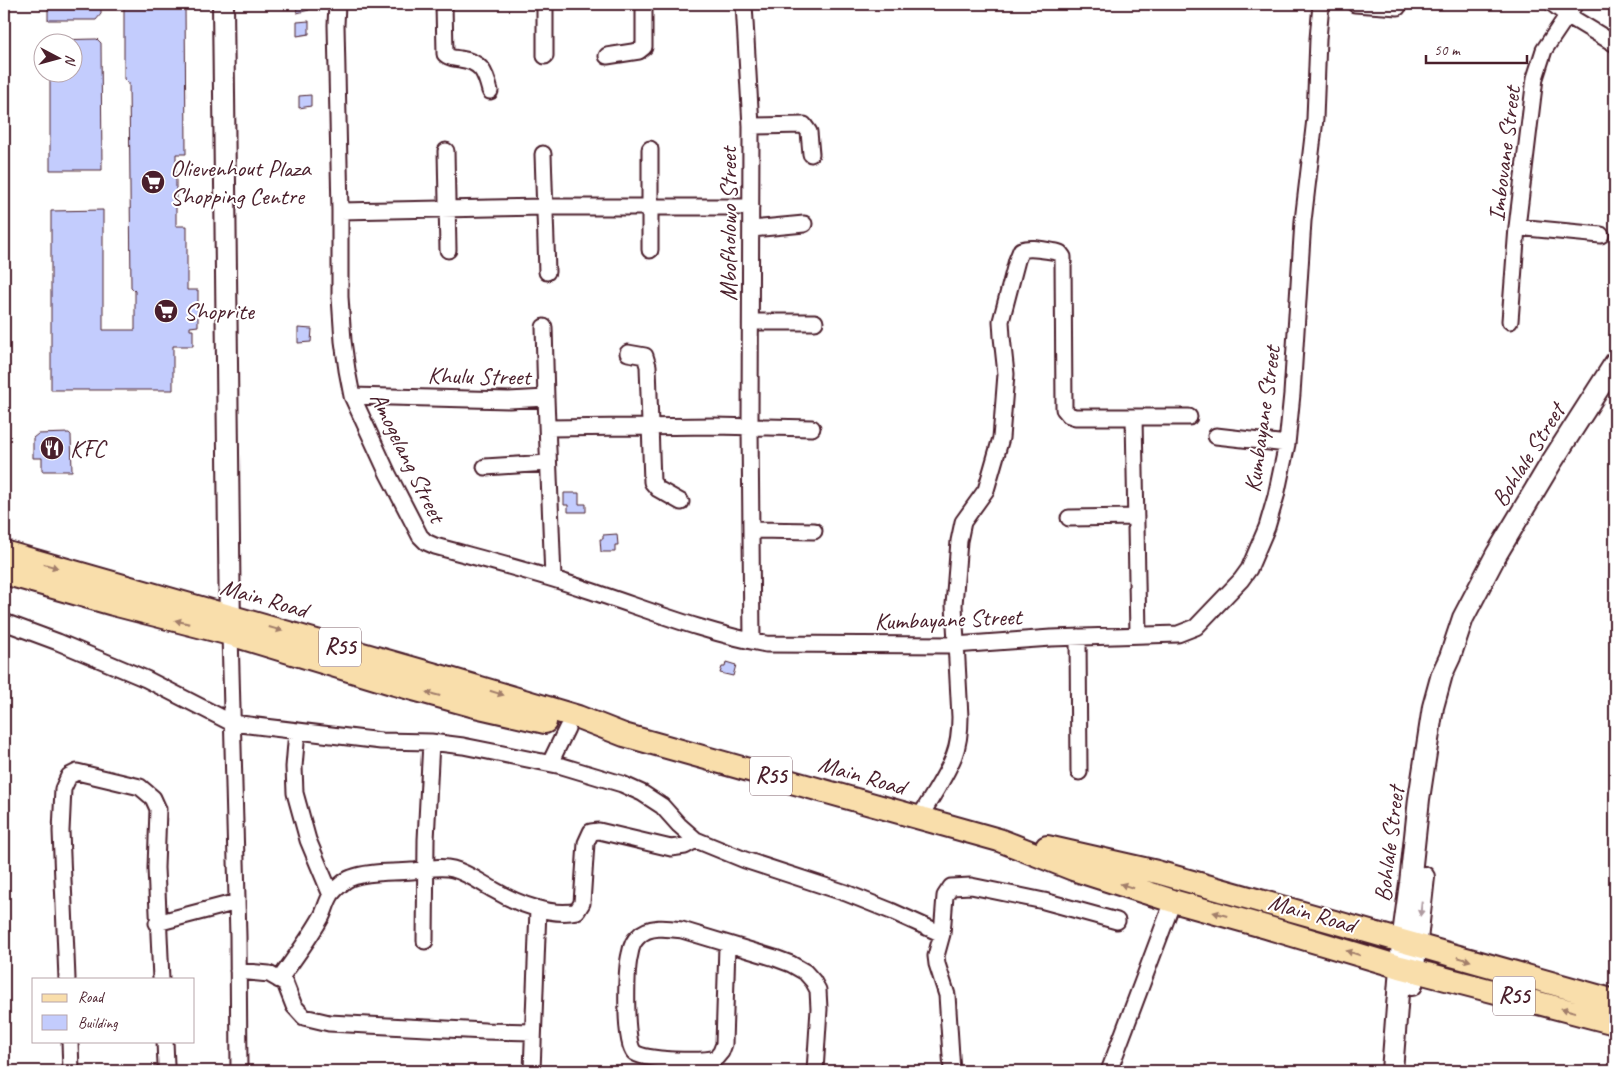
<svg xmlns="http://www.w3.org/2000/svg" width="1619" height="1075" font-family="Caveat,sans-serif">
  <rect width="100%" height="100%" fill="#fff"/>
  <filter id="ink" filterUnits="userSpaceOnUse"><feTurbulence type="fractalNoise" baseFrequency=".02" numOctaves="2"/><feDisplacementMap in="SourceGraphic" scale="10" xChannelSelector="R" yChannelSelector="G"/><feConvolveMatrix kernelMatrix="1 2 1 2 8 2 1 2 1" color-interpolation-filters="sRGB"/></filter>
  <g filter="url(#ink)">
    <path fill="#c3ccfd" stroke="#4a1f2b" d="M48,4H101V14L96,20H48Z
      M124,4H185L186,154H176V226H187V290H198V326L190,327V330H193V346H173V390H51V211L103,210V330H135V291L131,287L129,83L124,79Z
      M296,4H309V10L297,13Z
      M309,21V34L297,36V22Z
      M97,39L101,43L102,170H50V72H72V42H50V40Z
      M311,95V106L299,108V96Z
      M298,328L312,329L311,342L298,343Z
      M69,433L71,435L72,471H42V458H33V438L38,434Z
      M564,493H579V504H586V512H568V505H564Z
      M617,534L618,545H615V552H601L600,539H603V535Z
      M726,662L736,665L733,676L720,673L722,667H725Z"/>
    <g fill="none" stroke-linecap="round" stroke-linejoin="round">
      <g stroke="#4a1f2b" stroke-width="19">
        <path id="street" d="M337,4L336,25L340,211V297L343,341L347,370L352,396L388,474L420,536L426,542L435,546C486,560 538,573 588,590C646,609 705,633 766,644L955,645L1051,638L1178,634L1196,627L1241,580L1249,569L1267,527L1276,496L1287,444L1292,394L1303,221L1315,119L1318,39L1321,4
          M444,4L445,54C449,58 454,58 460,59C481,62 485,71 490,91
          M744,4L751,126L750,427L752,641
          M1355,4L1398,7
          M1553,4L1567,15L1615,44
          M545,56V4
          M607,56L639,51L644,47V4
          M751,126L804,125L809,132L811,154
          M650,149V250
          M446,151L448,250
          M543,154L547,272
          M340,211L545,207H751
          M1517,227L1601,235
          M752,229L804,224
          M1510,321L1517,227L1535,78L1544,50L1575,4
          M751,322H815
          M544,327L546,398
          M628,353L645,356L648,366L652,482L658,489L681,502
          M352,396L509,400L546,398L553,578
          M1134,417H1189
          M548,428L714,426L812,428
          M1216,436L1287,444
          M485,467L548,463
          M1069,518L1136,517
          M751,530L814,531
          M4,622L58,642L146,679L232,723L381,741L431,742L463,746L562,766L622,784L642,793L662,806L679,825L696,840L745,860L846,893L891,911L942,934
          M230,634L238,936L239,1071
          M1078,637L1079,772
          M297,731L294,767L295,793L308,840L331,895
          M550,763L567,728
          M919,818C931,798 945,778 954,756C959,743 960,730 960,717L954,605L959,541L963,522L986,490L1001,438L1006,374L1002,337L1001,321L1017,260L1021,250C1033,246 1046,251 1057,252L1060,253L1063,257L1064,409L1069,415L1075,417H1134L1138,634
          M157,923L237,902
          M425,941L426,840L431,742
          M727,945L724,1044L721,1052L716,1058C703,1062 643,1061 634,1052C624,1042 626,969 630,954C631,948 633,941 638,937C648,925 668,928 682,930L775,958L791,964L805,972L813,981L818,990L819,1009L815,1071
          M238,971L269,974L285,983L294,1006L304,1017L329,1023L485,1031L532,1032
          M67,979L61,831L63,789L69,776L77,772L140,787L153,798L158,809L156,868L161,979
          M279,980C294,959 309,939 322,916C325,910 327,901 331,895C334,890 345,880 351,878C369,871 392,873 412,871C426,870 438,865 453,869C468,873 480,882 494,890C516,903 551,917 577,911L582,903L586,843L591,832L599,831L671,848L685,846L696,840
          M70,1041L71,1071
          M165,1041L166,1065
          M532,1071L538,909
          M952,1071L947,995L937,964L936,956L942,934L945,896L951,887L971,886L1044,901L1117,921
          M1109,1071L1173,901"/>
      </g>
      <g stroke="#4a1f2b" stroke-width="24">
        <path id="secondary" d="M223,4L230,632
          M1412,985L1424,877
          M1392,1071L1402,942L1410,883L1419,799L1433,707L1442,674L1450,657L1463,618L1496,555L1551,463L1615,363"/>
      </g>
      <g stroke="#4a1f2b" stroke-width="26">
        <path id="primary" d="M4,552L450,679L578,717L624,735L999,840L1073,869L1173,901L1266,927L1400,967L1615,1023
          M4,573L113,604L230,634L395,684L471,705L545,722
          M1047,847L1157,872L1615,1001"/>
      </g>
      <use href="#street" stroke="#fff" stroke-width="15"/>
      <use href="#secondary" stroke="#fff" stroke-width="20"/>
      <use href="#primary" stroke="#f9deab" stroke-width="22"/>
    </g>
    <defs><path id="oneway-solid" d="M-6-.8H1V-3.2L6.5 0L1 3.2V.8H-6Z" transform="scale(1.25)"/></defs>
    <g fill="#a27e6b">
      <use href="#oneway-solid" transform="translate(51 566) rotate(16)"/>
      <use href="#oneway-solid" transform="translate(182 622) rotate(-166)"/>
      <use href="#oneway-solid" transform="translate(276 629) rotate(16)"/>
      <use href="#oneway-solid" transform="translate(497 693) rotate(17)"/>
      <use href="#oneway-solid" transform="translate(433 694) rotate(-165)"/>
      <use href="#oneway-solid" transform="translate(1127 886) rotate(-162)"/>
      <use href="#oneway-solid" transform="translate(1220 914) rotate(-165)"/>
      <use href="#oneway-solid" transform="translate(1353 953) rotate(-163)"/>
      <use href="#oneway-solid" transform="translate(1464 959) rotate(16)"/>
      <use href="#oneway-solid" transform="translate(1568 1010) rotate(-165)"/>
    </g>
    <use fill="#ae9aa0" href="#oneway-solid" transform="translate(1421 909) rotate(96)"/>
  </g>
  <defs>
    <g id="supermarket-disc" transform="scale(1.25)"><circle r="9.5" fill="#4a1f2b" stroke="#fff"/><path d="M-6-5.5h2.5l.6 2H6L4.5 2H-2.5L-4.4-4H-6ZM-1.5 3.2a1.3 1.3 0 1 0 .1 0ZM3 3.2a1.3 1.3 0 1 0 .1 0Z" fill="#fff"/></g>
    <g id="restaurant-disc" transform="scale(1.25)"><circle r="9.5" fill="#4a1f2b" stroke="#fff"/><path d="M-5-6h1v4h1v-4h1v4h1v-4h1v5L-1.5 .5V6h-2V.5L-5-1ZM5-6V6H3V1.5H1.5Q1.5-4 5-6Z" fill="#fff"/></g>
  </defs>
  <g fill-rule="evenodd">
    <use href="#supermarket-disc" x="153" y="182"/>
    <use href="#supermarket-disc" x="166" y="311"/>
    <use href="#restaurant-disc" x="52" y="448"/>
  </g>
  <g text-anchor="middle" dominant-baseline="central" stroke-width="4" stroke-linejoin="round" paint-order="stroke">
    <g fill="#fff" stroke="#80626b" stroke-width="1">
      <rect x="319" y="627.5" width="42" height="39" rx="4"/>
      <rect x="750" y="756.5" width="42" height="39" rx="4"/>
      <rect x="1493" y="976.5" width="42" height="39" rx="4"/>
    </g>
    <g font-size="22" font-weight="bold" fill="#4a1f2b">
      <text x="340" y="647">R55</text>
      <text x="771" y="776">R55</text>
      <text x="1514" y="996">R55</text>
    </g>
    <g font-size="24" fill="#4a1f2b" stroke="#fff">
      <text transform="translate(1504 154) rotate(-83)">Imbovane Street</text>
      <text transform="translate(728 224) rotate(-90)">Mbofholowo Street</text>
      <text transform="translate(479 376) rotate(1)">Khulu Street</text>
      <text transform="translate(1262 419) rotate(-82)">Kumbayane Street</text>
      <text transform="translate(1528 455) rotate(-58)">Bohlale Street</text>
      <text transform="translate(408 457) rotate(64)">Amogelang Street</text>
      <text transform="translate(264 598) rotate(16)">Main Road</text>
      <text transform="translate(948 619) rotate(-2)">Kumbayane Street</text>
      <text transform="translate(862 775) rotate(16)">Main Road</text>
      <text transform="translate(1389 844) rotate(-83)">Bohlale Street</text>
      <text transform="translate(1312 913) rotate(16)">Main Road</text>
    </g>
    <g font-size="24" fill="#4a1f2b" stroke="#fff" text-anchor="start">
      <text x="170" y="168">Olievenhout Plaza<tspan x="170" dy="28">Shopping Centre</tspan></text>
      <text x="184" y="311">Shoprite</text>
      <text x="70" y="448">KFC</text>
    </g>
  </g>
  <rect width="1619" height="1075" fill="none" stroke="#fff" stroke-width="20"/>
  <rect x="10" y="10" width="1599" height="1055" fill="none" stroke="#4a1f2b" stroke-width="2" filter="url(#ink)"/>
  <rect x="32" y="978" width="162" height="65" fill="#ffffff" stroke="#b7a5aa"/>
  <rect x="42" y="994" width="25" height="8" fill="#f9deab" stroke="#b7a5aa"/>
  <text x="78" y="1002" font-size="15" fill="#4a1f2b">Road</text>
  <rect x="42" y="1015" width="25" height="15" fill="#c3ccfd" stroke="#b7a5aa"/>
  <text x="78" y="1028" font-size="15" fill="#4a1f2b">Building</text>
  <g transform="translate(58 58) rotate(96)"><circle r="24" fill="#ffffff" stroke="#b7a5aa"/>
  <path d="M0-4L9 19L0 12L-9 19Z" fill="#4a1f2b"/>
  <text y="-8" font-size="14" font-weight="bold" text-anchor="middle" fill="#4a1f2b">N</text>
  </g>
  <path d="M1426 55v8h101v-8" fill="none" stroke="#4a1f2b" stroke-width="2.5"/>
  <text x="1434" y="55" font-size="15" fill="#4a1f2b" stroke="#ffffff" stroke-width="4" paint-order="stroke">50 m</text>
</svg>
